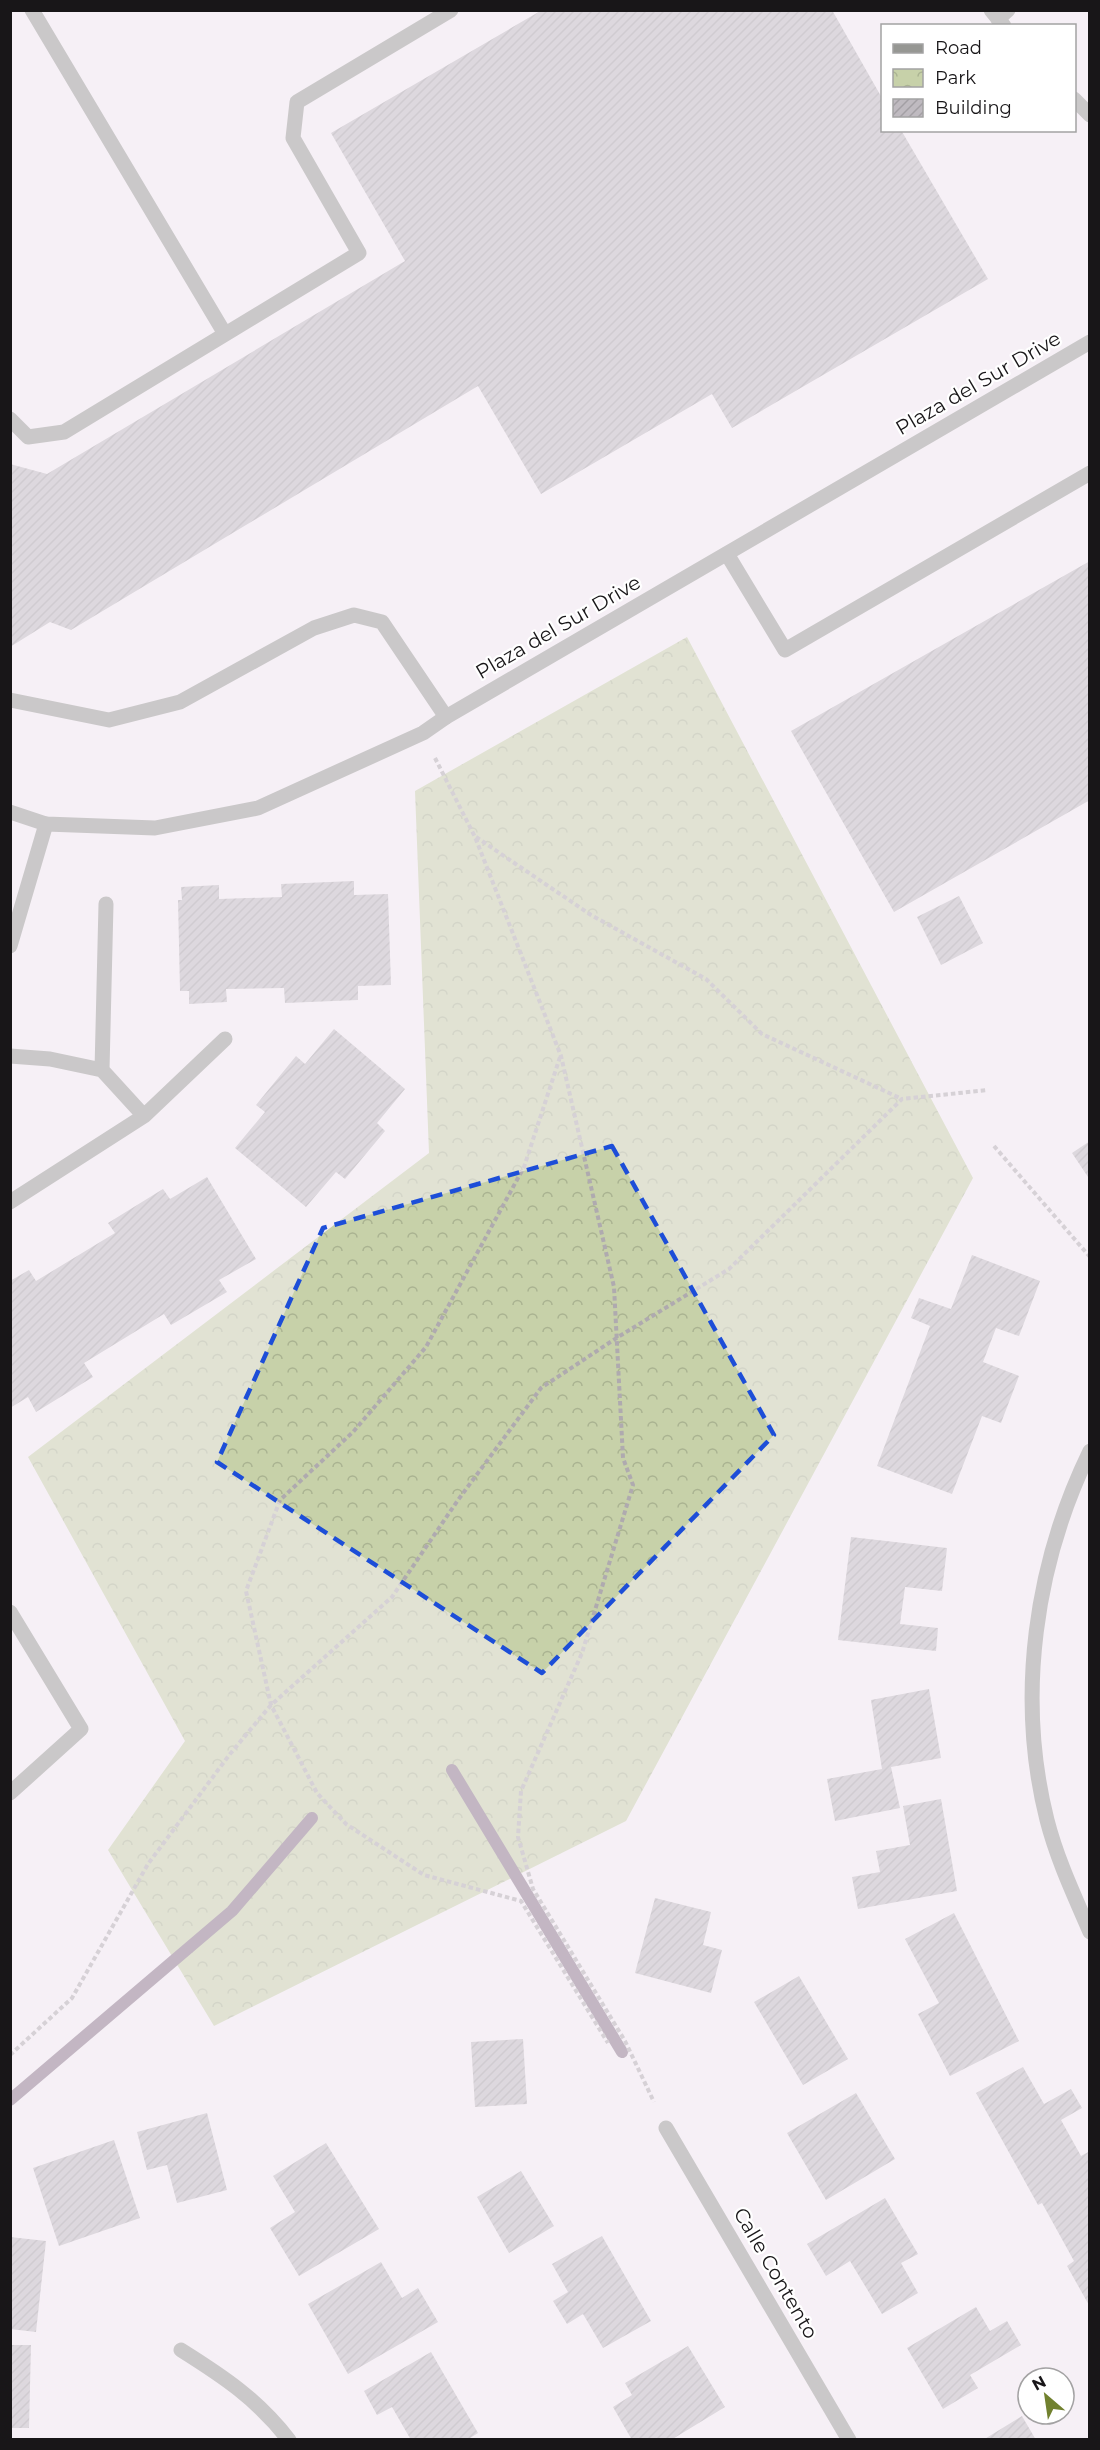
<svg xmlns="http://www.w3.org/2000/svg" width="1100" height="2450" font-family="Montserrat,sans-serif">
  <defs>
    <pattern id="park-crowns" width="20" height="18" patternUnits="userSpaceOnUse" patternTransform="scale(1.5)"><rect width="20" height="18" fill="#c7d1a9"/><path d="M2 6a3 3 0 1 1 6 0M12 15a3 3 0 1 1 6 0" fill="none" stroke="#aab391"/></pattern>
    <pattern id="building-hatch" width="6" height="6" patternUnits="userSpaceOnUse" patternTransform="scale(1.5)"><rect width="6" height="6" fill="#bfbac0"/><path d="M-1 1l2-2M0 6l6-6M5 7l2-2" fill="none" stroke="#a39fa4"/></pattern>
  </defs>
  <rect width="100%" height="100%" fill="#f6f0f6"/>
  <path fill="url(#park-crowns)" d="M687,637L973,1178L626,1821L214,2026L108,1850L185,1741L28,1457L429,1153L415,791Z"/>
  <g fill="none" stroke-linecap="round" stroke-linejoin="round">
    <path stroke="#857086" stroke-width="12" d="M452,1770L622,2052
      M10,2100L232,1911L312,1818"/>
  </g>
  <path fill="url(#building-hatch)" d="M542,10H832L882,98V130H901L988,279L732,428L712,394L541,494L478,386L71,630L50,622L10,647V464L47,474L405,261L331,133Z
    M1090,561V800L894,912L791,731Z
    M354,881V895L388,894L391,985L358,986V1000L285,1003L284,988L226,989L227,1002L189,1004V991H180L178,900H182L181,887L219,885V899L282,897L281,884Z
    M959,896L983,943L941,965L917,917Z
    M334,1029L405,1089L377,1123L385,1131L345,1179L336,1172L306,1207L235,1148L265,1112L256,1105L296,1056L305,1064Z
    M1090,1141V1180L1072,1153Z
    M207,1177L256,1259L219,1280L227,1292L171,1325L164,1314L84,1363L93,1377L36,1412L28,1397L10,1408V1281L29,1270L36,1281L115,1233L108,1223L163,1189L170,1199Z
    M972,1255L1040,1281L1019,1336L996,1328L983,1362L1019,1376L1001,1423L982,1416L952,1494L877,1466L930,1326L911,1318L919,1298L951,1309Z
    M851,1537L947,1548L942,1591L905,1587L900,1624L938,1628L936,1651L838,1640Z
    M929,1689L941,1758L891,1767L900,1808L835,1821L827,1779L882,1769L871,1700Z
    M941,1799L957,1891L858,1909L852,1877L880,1872L876,1851L910,1845L903,1806Z
    M655,1898L711,1912L703,1945L722,1950L711,1993L635,1973Z
    M954,1913L1019,2041L950,2076L918,2014L939,2003L905,1939Z
    M799,1976L848,2059L803,2085L754,2002Z
    M523,2039L527,2104L475,2107L471,2042Z
    M1023,2067L1044,2104L1071,2089L1082,2108L1061,2120L1081,2156L1090,2151V2307L1067,2266L1074,2261L1042,2203L1038,2205L976,2093Z
    M856,2093L895,2159L826,2200L787,2133Z
    M207,2113L227,2190L177,2203L167,2165L147,2170L137,2132Z
    M114,2140L140,2218L59,2246L33,2168Z
    M326,2143L379,2229L299,2276L270,2228L295,2212L273,2176Z
    M521,2171L554,2226L509,2253L477,2197Z
    M885,2198L918,2254L901,2263L918,2293L882,2314L850,2261L826,2276L807,2244Z
    M602,2236L651,2321L603,2348L583,2314L567,2324L553,2301L568,2292L552,2264Z
    M10,2237L46,2241L36,2332L10,2329Z
    M381,2262L402,2298L418,2288L438,2322L348,2374L308,2304Z
    M976,2307L990,2331L1007,2321L1021,2345L970,2375L978,2388L943,2409L907,2348Z
    M10,2345H31L29,2428H10Z
    M688,2346L725,2407L671,2440H632L613,2407L632,2395L625,2383Z
    M431,2352L478,2433L467,2440H411L392,2407L377,2415L364,2391Z
    M1022,2416L1036,2440H983Z"/>
  <g fill="none" stroke-linecap="round" stroke-linejoin="round">
    <path stroke="#afaaaf" stroke-width="4" stroke-dasharray="4.5 3" stroke-linecap="butt" d="M435,758L475,837L561,1056L614,1287L623,1458L633,1485L582,1653L521,1791L518,1837L533,1889L625,2041L654,2102
      M476,837L591,915L706,979L762,1034L902,1099
      M560,1057L524,1167L426,1347L353,1432L280,1500L246,1591L271,1705L317,1793L346,1824L424,1875L521,1901L608,2043
      M994,1146L1090,1257
      M10,2055L72,1998L148,1864L230,1754L271,1705L392,1597L458,1500L541,1388L618,1337L729,1269L902,1099L988,1090"/>
    <path stroke="#969793" stroke-width="15" d="M32,10L225,334
      M998,19L1008,10
      M10,419L28,437L64,432L359,253L293,138L297,102L451,10
      M727,554L785,650L1090,473
      M10,700L109,720L180,702L314,628L354,615L382,622L446,717
      M10,946L46,824
      M10,1056L50,1059L102,1070L144,1116L10,1202
      M102,1070L106,904
      M144,1116L225,1039
      M10,1612L81,1729L10,1793"/>
    <path stroke="#969793" stroke-width="15" d="M10,812L46,824L155,828L258,808L423,733L446,717L1090,342
      M1090,1451C1035,1564 1016,1697 1047,1820C1057,1859 1074,1895 1090,1932
      M666,2128L849,2440
      M181,2350C224,2377 257,2399 289,2440"/>
    <path stroke="#969793" stroke-width="15" d="M991,10L1004,26
      M1074,99L1090,115"/>
  </g>
  <path d="M0 0H1100V2450H0ZM612,1146L774,1435L542,1673L217,1462L323,1228Z" fill="#f6f0f6" fill-opacity=".55" fill-rule="evenodd"/>
  <path fill="none" stroke="#1d4ed8" stroke-width="4.5" stroke-dasharray="12 8" stroke-linejoin="round" d="M612,1146L774,1435L542,1673L217,1462L323,1228Z"/>
  <g text-anchor="middle" dominant-baseline="central" stroke-width="4.5" stroke-linejoin="round" paint-order="stroke">
    <g font-size="20" fill="#181618" stroke="#fff">
      <text transform="translate(978 383) rotate(-30)">Plaza del Sur Drive</text>
      <text transform="translate(558 627) rotate(-30)">Plaza del Sur Drive</text>
      <text transform="translate(776 2273) rotate(60)">Calle Contento</text>
    </g>
  </g>
  <rect width="1100" height="2450" fill="none" stroke="#181618" stroke-width="24"/>
  <rect x="881" y="24" width="195" height="108" fill="#ffffff" stroke="#a3a2a3" stroke-width="1.5"/>
  <rect x="893" y="44" width="30" height="9" fill="#969793" stroke="#a3a2a3" stroke-width="1.5"/>
  <text x="935" y="54" font-size="18" fill="#181618">Road</text>
  <rect x="893" y="69" width="30" height="18" fill="url(#park-crowns)" stroke="#a3a2a3" stroke-width="1.5"/>
  <text x="935" y="84" font-size="18" fill="#181618">Park</text>
  <rect x="893" y="99" width="30" height="18" fill="url(#building-hatch)" stroke="#a3a2a3" stroke-width="1.5"/>
  <text x="935" y="114" font-size="18" fill="#181618">Building</text>
  <g transform="translate(1046 2396) rotate(331)"><circle r="28" fill="#ffffff" stroke="#a3a2a3" stroke-width="1.5"/>
  <path d="M0-4.5L10 22L0 15L-10 22Z" fill="#71812f"/>
  <text y="-9" font-size="16" font-weight="bold" text-anchor="middle" fill="#181618">N</text>
  </g>
</svg>
